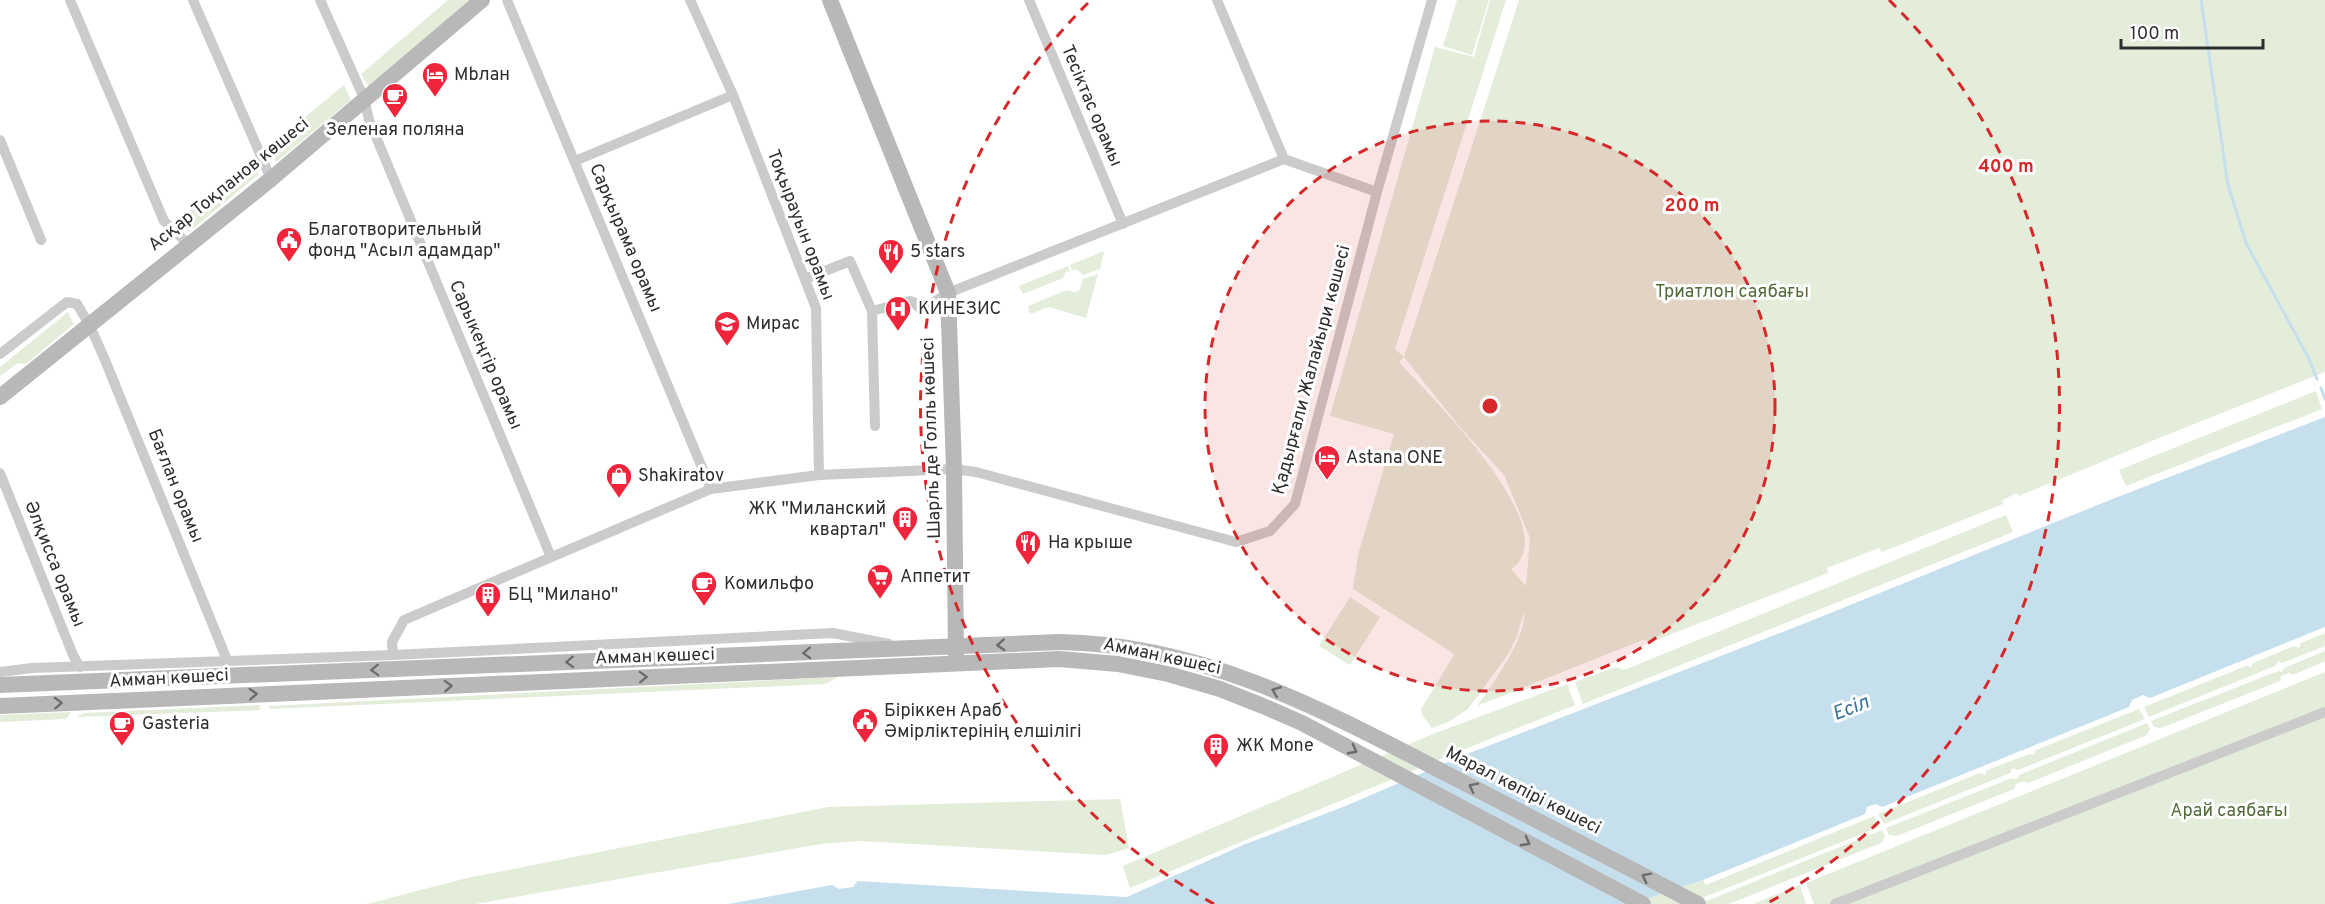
<svg xmlns="http://www.w3.org/2000/svg" width="2325" height="904" font-family="Overpass,sans-serif">
  <rect width="100%" height="100%" fill="#fff"/>
  <path fill="#e4ecda" fill-rule="evenodd" d="M448,0H474L369,87L361,74Z
    M1457,0H1489L1472,55L1443,46Z
    M1490,0H1506L1395,349L1404,357L1519,0H2325V372L2164,436L2019,496L2017,493L2002,500L2003,504L1882,552L1879,548L1827,568L1828,573L1651,642L1643,640L1477,706C1492,685 1527,637 1524,612L1517,636L1507,656L1468,709L1448,722L1432,728L1422,715L1421,709L1454,655L1450,651L1353,589L1358,555L1394,434L1330,416L1435,47L1474,57ZM1404,357L1459,426L1504,475L1530,538L1526,586L1511,569C1569,530 1427,393 1399,362Z
    M344,85L351,100L276,162L269,147Z
    M251,160L259,174L189,232L179,218Z
    M1104,251L1100,269L1083,275L1078,270H1072L1070,265Z
    M1068,266L1070,271L1066,272L1063,278L1023,294L1019,286Z
    M1098,274L1086,318L1049,307L1030,314L1028,306L1067,290L1074,292L1079,291L1083,279Z
    M68,312L74,324L26,364L18,363L0,376V367Z
    M2316,391L2322,409L2126,486L2119,470Z
    M2006,515L2013,532L1583,704L1575,682L1616,667L1624,670Z
    M1350,597L1380,617L1350,665L1319,646Z
    M2325,633V646L2282,663L2278,661L2275,666L2149,717L2144,707L2246,666L2251,667L2253,663L2294,646L2299,648L2301,643Z
    M2325,651V661L2293,675L2289,673L2281,676L2280,681L2161,728L2154,727L2151,721L2278,671L2282,672L2284,668Z
    M2325,672V904H1814L1806,883Z
    M838,677L826,684L270,709L269,706Z
    M1567,684L1575,705L1465,749L1130,888L1123,866L1433,734Z
    M260,705V710L77,717L84,713Z
    M2139,709L2145,719L2018,770L2012,768L2010,773L1884,824L1878,814L1980,773L1985,775L1987,770L2029,754L2034,755L2036,750Z
    M71,712L66,719L0,722V715Z
    M2147,723L2150,729L2147,735L2028,783L2023,781L2016,784L2014,789L1897,836L1889,835L1886,828L2012,778L2017,779L2019,775Z
    M1120,799L1129,848L1106,855L860,841L821,844L475,904H367L467,878L828,807Z
    M1874,816L1879,827L1687,904H1631L1703,880L1706,885Z
    M1882,830L1885,836L1881,843L1729,904H1699Z
    M1800,885L1806,904H1753Z"/>
  <path fill="#c5dfed" d="M2325,417V627L2150,698L2143,695L2132,700L2129,707L1882,807L1876,804L1867,807L1865,814L1703,880L1631,904H728L832,885L839,889L853,887L858,881L1127,897L1243,845L1343,807L1462,756L1803,624L2115,498Z"/>
  <g fill="none" stroke-linecap="round" stroke-linejoin="round">
    <path stroke="#c5dfed" stroke-width="3" d="M2201,0L2228,185L2246,243L2309,359L2317,379
      M2321,388L2325,399"/>
    <path stroke="#cbcbcb" stroke-width="10" d="M70,0L164,221L188,244
      M193,0L271,179
      M320,0L364,98L369,120L551,557
      M507,0L711,489
      M690,0L733,95L816,308L819,475
      M1029,0L1123,224
      M1217,0L1284,159
      M0,140L41,240
      M575,161L733,95
      M805,279L850,261L872,311L875,426
      M872,311L910,301L914,302L918,307L925,308L948,293L1284,159L1377,192
      M0,354L67,302L77,304L90,326L105,360L227,660
      M0,473L73,655L80,667
      M393,655L392,642L404,620L711,489L819,475L954,469L976,472L1236,542L1270,531L1295,504L1377,192L1432,0
      M0,672L32,668L393,655L833,633L889,644
      M1835,904L2325,712"/>
    <path stroke="#b8b8b8" stroke-width="16" d="M830,0L948,293L954,469L956,657
      M0,397L271,179L482,0
      M0,685L1060,642C1204,644 1327,712 1451,776C1534,819 1616,861 1698,904
      M0,706L1059,659L1118,664L1168,674L1220,689L1263,706L1302,723L1643,904"/>
  </g>
  <defs><path id="oneway-chevron" d="M-2-3.5L2.5 0L-2 3.5" fill="none" stroke-width="1.6" stroke-linecap="round" stroke-linejoin="round" transform="scale(1.5)"/></defs>
  <g stroke="#6c6c6c">
    <use href="#oneway-chevron" transform="translate(1001 645) rotate(177)"/>
    <use href="#oneway-chevron" transform="translate(807 653) rotate(178)"/>
    <use href="#oneway-chevron" transform="translate(570 662) rotate(178)"/>
    <use href="#oneway-chevron" transform="translate(375 670) rotate(178)"/>
    <use href="#oneway-chevron" transform="translate(643 677) rotate(-2)"/>
    <use href="#oneway-chevron" transform="translate(448 686) rotate(-2)"/>
    <use href="#oneway-chevron" transform="translate(1276 691) rotate(-158)"/>
    <use href="#oneway-chevron" transform="translate(253 694) rotate(-3)"/>
    <use href="#oneway-chevron" transform="translate(58 703) rotate(-2)"/>
    <use href="#oneway-chevron" transform="translate(1353 750) rotate(28)"/>
    <use href="#oneway-chevron" transform="translate(1473 787) rotate(-153)"/>
    <use href="#oneway-chevron" transform="translate(1526 842) rotate(28)"/>
    <use href="#oneway-chevron" transform="translate(1646 877) rotate(-153)"/>
  </g>
  <circle cx="1490" cy="406" r="285" fill="#d62828" fill-opacity=".12"/>
  <g fill="none" stroke="#d62828" stroke-width="3" stroke-dasharray="10 8">
    <circle cx="1490" cy="406" r="285"/>
    <path d="M1214 904A569 569 0 0 1 1091 0M1889 0A569 569 0 0 1 1766 904"/>
  </g>
  <defs>
    <g id="hotel-pin" transform="scale(1.35)"><path d="M0 17L-7.5 6A9.5 9.5 0 1 1 7.5 6Z" fill="#f0243b" stroke="#fff"/><path d="M-6-4.5h1.5V1H6V5H4.5V3h-9V5H-6ZM-4 0a1.8 1.8 0 1 1 3.6 0ZM.5 0V-2.5h3Q6-2.5 6 0Z" fill="#fff"/></g>
    <g id="cafe-pin" transform="scale(1.35)"><path d="M0 17L-7.5 6A9.5 9.5 0 1 1 7.5 6Z" fill="#f0243b" stroke="#fff"/><path d="M-5.5-4.5H6V0H3Q3 3.5 0 3.5H-2.5Q-5.5 3.5-5.5 0ZM3-3.2v2h1.7v-2ZM-6 4.5H4V6H-6Z" fill="#fff"/></g>
    <g id="civic-pin" transform="scale(1.35)"><path d="M0 17L-7.5 6A9.5 9.5 0 1 1 7.5 6Z" fill="#f0243b" stroke="#fff"/><path d="M-.6-6.5H3V-4.5H.6V-3L4-1V1h2V6H-6V1h2V-1L-.6-3ZM-1.2 2.5V6h2.4V2.5Z" fill="#fff"/></g>
    <g id="restaurant-pin" transform="scale(1.35)"><path d="M0 17L-7.5 6A9.5 9.5 0 1 1 7.5 6Z" fill="#f0243b" stroke="#fff"/><path d="M-5-6h1v4h1v-4h1v4h1v-4h1v5L-1.5 .5V6h-2V.5L-5-1ZM5-6V6H3V1.5H1.5Q1.5-4 5-6Z" fill="#fff"/></g>
    <g id="hospital-pin" transform="scale(1.35)"><path d="M0 17L-7.5 6A9.5 9.5 0 1 1 7.5 6Z" fill="#f0243b" stroke="#fff"/><path d="M-5-5h3v3.5h4V-5h3V5h-3V1.5h-4V5h-3Z" fill="#fff"/></g>
    <g id="school-pin" transform="scale(1.35)"><path d="M0 17L-7.5 6A9.5 9.5 0 1 1 7.5 6Z" fill="#f0243b" stroke="#fff"/><path d="M0-5L7-2L0 1L-7-2ZM-4 1L0 2.5L4 1V4Q0 6-4 4Z" fill="#fff"/></g>
    <g id="shop-pin" transform="scale(1.35)"><path d="M0 17L-7.5 6A9.5 9.5 0 1 1 7.5 6Z" fill="#f0243b" stroke="#fff"/><path d="M-5-2.5h2.3a2.7 3.5 0 0 1 5.4 0H5L5.5 6h-11ZM-1.5-2.5h3a1.5 2.3 0 0 0-3 0Z" fill="#fff"/></g>
    <g id="building-pin" transform="scale(1.35)"><path d="M0 17L-7.5 6A9.5 9.5 0 1 1 7.5 6Z" fill="#f0243b" stroke="#fff"/><path d="M-4-6H4V6H1V3H-1V6H-4ZM-2.5-4.3h1.7v1.8h-1.7ZM.8-4.3h1.7v1.8H.8ZM-2.5-1h1.7V.8h-1.7ZM.8-1h1.7V.8H.8Z" fill="#fff"/></g>
    <g id="supermarket-pin" transform="scale(1.35)"><path d="M0 17L-7.5 6A9.5 9.5 0 1 1 7.5 6Z" fill="#f0243b" stroke="#fff"/><path d="M-6-5.5h2.5l.6 2H6L4.5 2H-2.5L-4.4-4H-6ZM-1.5 3.2a1.3 1.3 0 1 0 .1 0ZM3 3.2a1.3 1.3 0 1 0 .1 0Z" fill="#fff"/></g>
  </defs>
  <g fill-rule="evenodd">
    <use href="#hotel-pin" x="435" y="75"/>
    <use href="#cafe-pin" x="395" y="96"/>
    <use href="#civic-pin" x="289" y="240"/>
    <use href="#restaurant-pin" x="891" y="252"/>
    <use href="#hospital-pin" x="898" y="309"/>
    <use href="#school-pin" x="727" y="324"/>
    <use href="#hotel-pin" x="1327" y="458"/>
    <use href="#shop-pin" x="619" y="476"/>
    <use href="#building-pin" x="905" y="519"/>
    <use href="#restaurant-pin" x="1028" y="543"/>
    <use href="#supermarket-pin" x="880" y="577"/>
    <use href="#cafe-pin" x="704" y="584"/>
    <use href="#building-pin" x="488" y="595"/>
    <use href="#civic-pin" x="865" y="721"/>
    <use href="#cafe-pin" x="122" y="724"/>
    <use href="#building-pin" x="1216" y="746"/>
  </g>
  <g text-anchor="middle" dominant-baseline="central" stroke-width="6" stroke-linejoin="round" paint-order="stroke">
    <g font-size="18" fill="#2e2e2e" stroke="#fff" text-anchor="start">
      <text x="454" y="75">Мbлан</text>
      <text x="395" y="130" text-anchor="middle">Зеленая поляна</text>
      <text x="308" y="230">Благотворительный<tspan x="308" dy="21">фонд "Асыл адамдар"</tspan></text>
      <text x="910" y="252">5 stars</text>
      <text x="918" y="309">КИНЕЗИС</text>
      <text x="746" y="324">Мирас</text>
      <text x="1346" y="458">Astana ONE</text>
      <text x="638" y="476">Shakiratov</text>
      <text x="886" y="509" text-anchor="end">ЖК "Миланский<tspan x="886" dy="21">квартал"</tspan></text>
      <text x="1048" y="543">На крыше</text>
      <text x="900" y="577">Аппетит</text>
      <text x="724" y="584">Комильфо</text>
      <text x="508" y="595">БЦ "Милано"</text>
      <text x="884" y="711">Біріккен Араб<tspan x="884" dy="21">Әмірліктерінің елшілігі</tspan></text>
      <text x="142" y="724">Gasteria</text>
      <text x="1236" y="746">ЖК Mone</text>
    </g>
    <g font-size="18" fill="#2e2e2e" stroke="#fff">
      <text transform="translate(1091 106) rotate(67)">Тесіктас орамы</text>
      <text transform="translate(229 185) rotate(-39)">Асқар Тоқпанов көшесі</text>
      <text transform="translate(800 225) rotate(69)">Тоқырауын орамы</text>
      <text transform="translate(625 238) rotate(67)">Сарқырама орамы</text>
      <text transform="translate(485 355) rotate(67)">Сарыкеңгір орамы</text>
      <text transform="translate(1312 370) rotate(-75)">Қадырғали Жалайыри көшесі</text>
      <text transform="translate(932 438) rotate(-92)">Шарль де Голль көшесі</text>
      <text transform="translate(175 486) rotate(68)">Бағлан орамы</text>
      <text transform="translate(54 564) rotate(68)">Әлқисса орамы</text>
      <text transform="translate(655 657) rotate(-2)">Амман көшесі</text>
      <text transform="translate(1162 657) rotate(12)">Амман көшесі</text>
      <text transform="translate(169 679) rotate(-3)">Амман көшесі</text>
      <text transform="translate(1523 791) rotate(27)">Марал көпірі көшесі</text>
    </g>
    <g font-size="18" fill="#526c38" stroke="#fff">
      <text x="1732" y="292">Триатлон саябағы</text>
      <text x="2229" y="811">Арай саябағы</text>
    </g>
    <g font-size="20" font-style="italic" fill="#377394" stroke="#fff">
      <text transform="translate(1851 709) rotate(-22)">Есіл</text>
    </g>
  </g>
  <circle cx="1490" cy="406" r="9" fill="#d62828" stroke="#fff" stroke-width="3"/>
  <g font-size="18" text-anchor="middle" font-weight="bold" fill="#d62828" stroke="#fff" stroke-width="6" stroke-linejoin="round" paint-order="stroke">
    <text x="2006" y="172">400 m</text>
    <text x="1692" y="211">200 m</text>
  </g>
  <path d="M2121 39v9h142v-9" fill="none" stroke="#2e2e2e" stroke-width="3"/>
  <text x="2130" y="39" font-size="18" fill="#2e2e2e" stroke="#ffffff" stroke-width="4.5" paint-order="stroke">100 m</text>
</svg>
